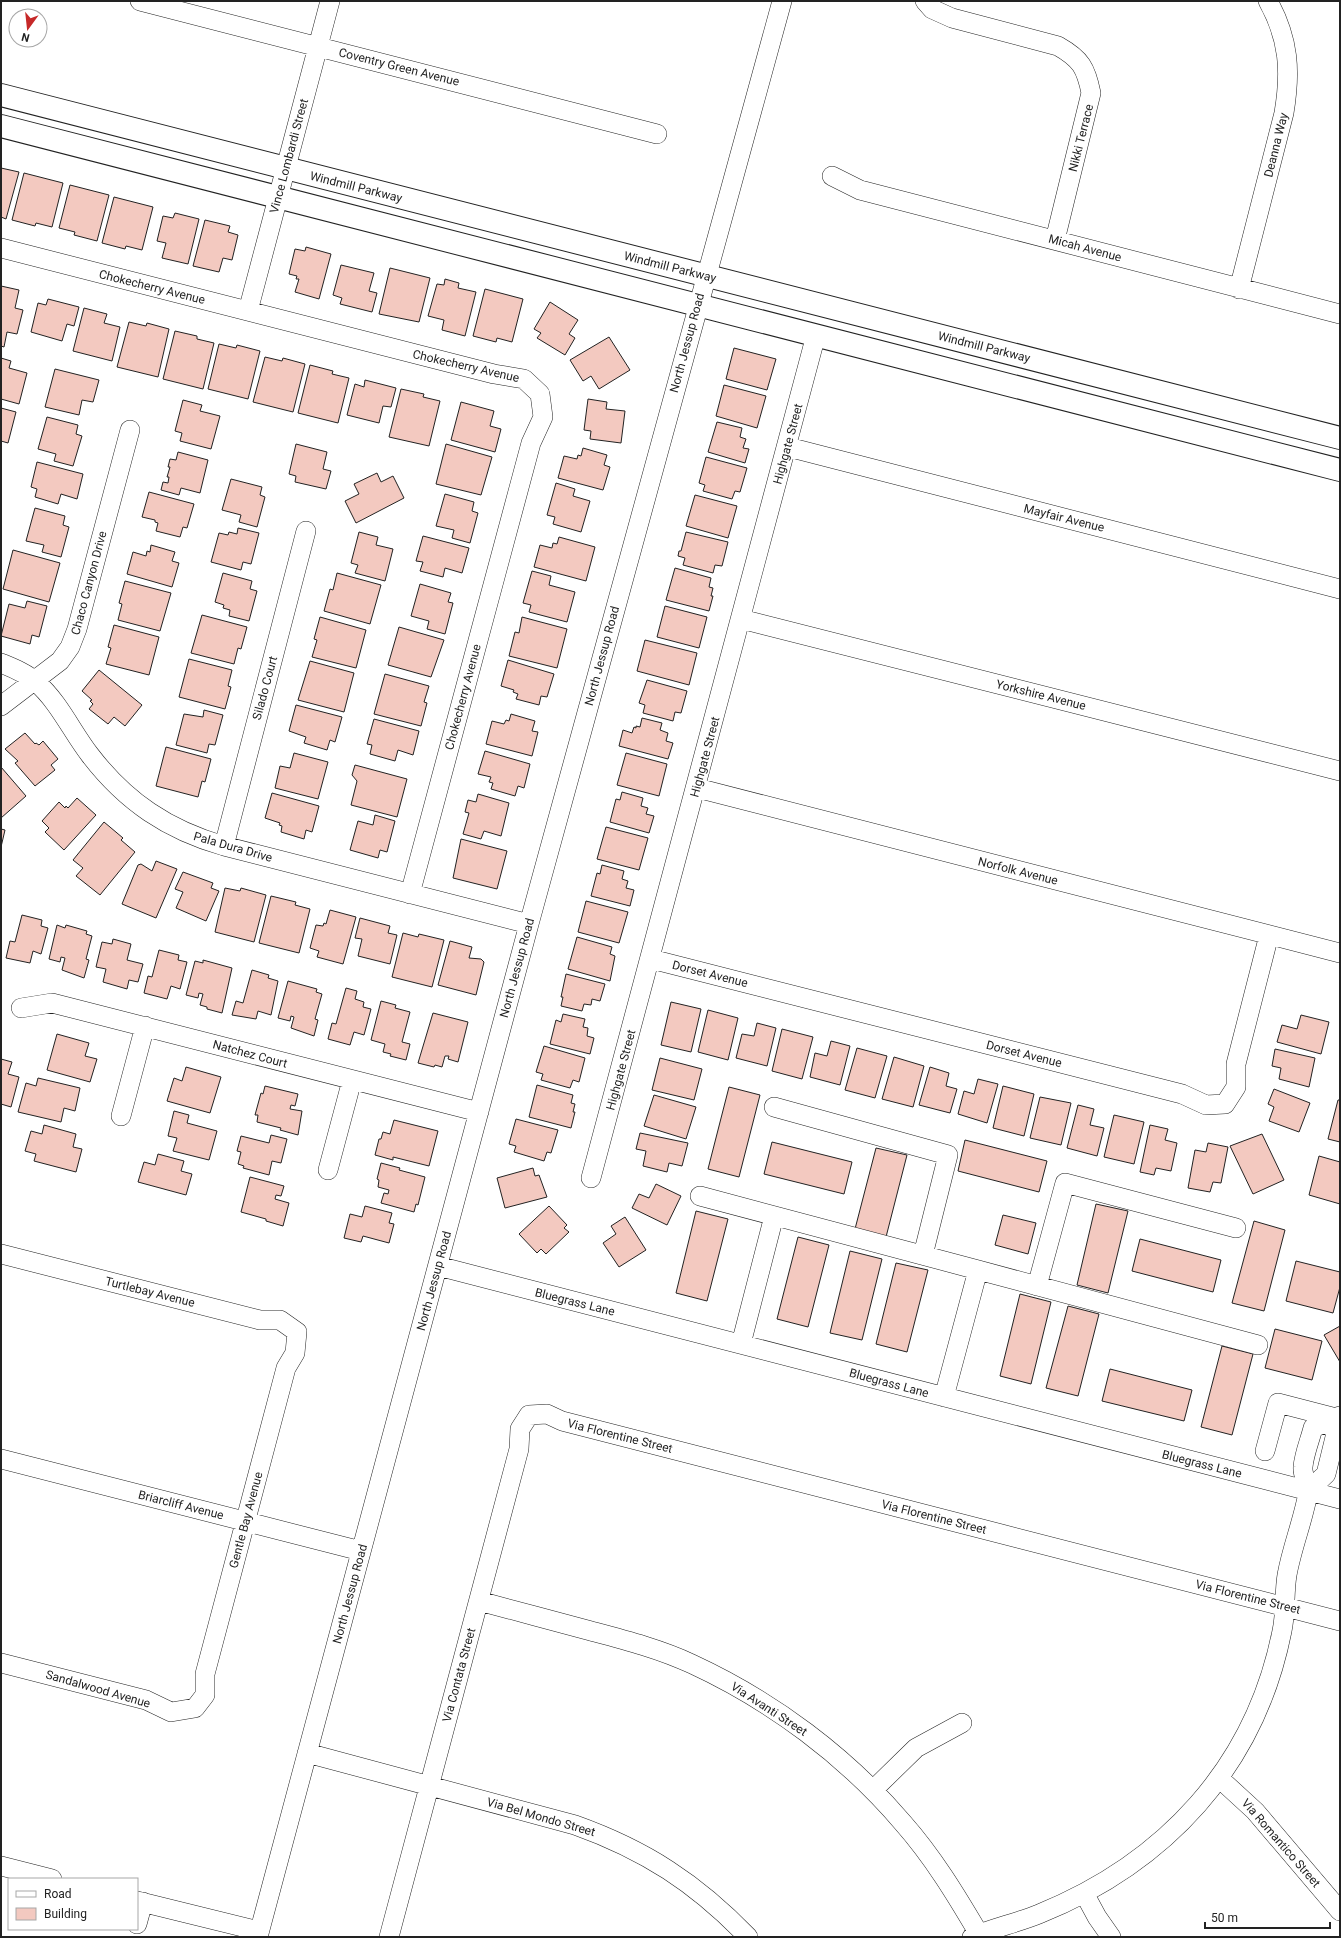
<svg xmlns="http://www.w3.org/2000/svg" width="1341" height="1938" font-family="Roboto,sans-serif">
  <rect width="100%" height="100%" fill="#fff"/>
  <path fill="#f3c9c0" stroke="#222" d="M1,168L19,172L6,219L1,217Z
    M24,173L63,183L52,227L36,223L35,226L12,220Z
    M70,185L109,195L97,241L74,235L75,232L59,228Z
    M114,197L153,207L142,250L126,246L125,249L102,243Z
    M175,213L199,219L188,264L162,258L166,243L157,241L163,216L173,218Z
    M205,220L230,226L228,232L238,235L232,260L223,258L219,272L193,266Z
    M306,247L331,254L319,299L295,292L299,279H296L297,276L289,274L295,249L305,251Z
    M341,265L374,273L369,291L377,293L372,312L340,304L342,298L333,295Z
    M390,268L430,278L419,322L379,314Z
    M445,279L459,283L458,288L476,292L465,336L442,330L444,320L428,316L437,284L444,285Z
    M1,286L19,290L15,308L23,310L17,334L7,332L4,347L1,346Z
    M485,289L523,299L512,342L497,338L496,342L473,336Z
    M48,299L79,307L74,326L67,324L62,341L31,332L38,303L46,305Z
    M550,302L578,320L569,334L575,338L565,355L537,338L541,333L534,329Z
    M84,308L107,314L104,323L120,327L112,361L73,351Z
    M129,322L146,326L147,323L169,329L158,377L117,367Z
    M175,331L197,336V339L214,343L203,389L163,379Z
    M609,337L630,370L599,389L591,376L583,381L570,360Z
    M219,344L236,348L237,345L260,351L248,399L208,389Z
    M734,348L776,359L767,390L726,379Z
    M265,357L282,361L283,358L305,364L293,412L253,402Z
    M1,358L11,361L9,368L27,373L19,404L1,399Z
    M310,365L333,371L332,374L349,378L338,423L298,413Z
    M55,369L99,380L93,402L82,400L79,415L45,407Z
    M365,380L396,388L391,407L383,406L379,423L347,415L355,384L364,387Z
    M724,385L766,396L757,428L716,416Z
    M401,389L424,394L423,397L440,401L429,446L389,437Z
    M588,399L607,402L606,409L625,411L621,443L590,439L591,431L584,430Z
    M183,400L202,405L200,411L220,416L211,449L180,441L182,433L175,431Z
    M461,402L494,411L490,426L501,429L495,452L451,440Z
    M1,408L16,412L8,443L1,441Z
    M47,417L78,425L76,434L82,436L73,466L54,461L56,454L38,449Z
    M717,422L742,428L740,437L746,439L743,448L749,449L745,463L708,452Z
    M296,444L327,452L323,469L331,471L326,489L295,482L296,476L289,474Z
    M446,444L492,457L481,495L436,484Z
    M583,448L607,455L604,465L610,467L603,490L558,478L564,456L577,459L578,455L581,456Z
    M178,452L208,460L200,493L181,488L179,495L161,490L163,482L168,483L169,477H167L170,467H168L170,459L176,460Z
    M706,457L747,468L740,492L735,491L732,499L703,491L705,485L699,483Z
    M37,462L83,474L77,499L61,494L58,504L35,497L37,489L31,487Z
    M377,473L381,482L393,476L404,498L356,523L345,501L359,494L354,484Z
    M231,479L262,487L260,495L265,497L257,527L239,522L241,515L222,510Z
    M556,483L575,489L573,496L590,501L581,532L553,524L555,517L547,515Z
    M149,492L194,504L187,528L183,527L180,537L156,531L158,523L155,522V520L142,517Z
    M445,494L474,502L472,511L478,513L470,543L452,538L454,530L436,526Z
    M695,495L737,506L728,538L686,526Z
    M35,508L65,516L63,525L69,527L61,557L42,552L44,545L26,541Z
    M238,528L259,533L251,564L243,562L241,570L211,562L219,533L228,535L229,532L237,534Z
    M359,532L378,537L376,545L393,549L385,581L355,573L358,565L351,563Z
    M686,532L728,542L722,566L715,565L713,573L683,565L685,558L678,556L679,551H681Z
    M423,536L469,548L462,573L445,568L443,577L420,571L423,562L416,561Z
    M559,537L595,547L586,581L534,567L540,545L552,548L553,543L557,544Z
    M151,545L175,552L172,561L179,563L172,587L127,574L133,552L146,556L147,551L150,552Z
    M13,550L60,563L49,602L3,589Z
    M675,568L711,578L709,587L713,588L711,596H713L709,611L666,600Z
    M532,571L551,576L549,585L575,592L567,622L529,612L531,605L523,603Z
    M223,573L252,581L250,589L257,591L249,621L229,616L230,610L223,608L224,605L215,602Z
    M337,573L381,585L370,624L324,611L330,589L333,590Z
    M125,581L171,593L160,631L118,620L122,604L119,603Z
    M420,584L451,593L448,602L453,603L445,634L427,629L429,621L411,616Z
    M27,601L47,606L39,637L32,635L30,644L1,636L9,604L25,608Z
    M665,606L707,617L699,648L657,637Z
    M202,615L247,627L241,649L238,648L234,664L191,653Z
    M320,617L366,630L356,668L312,657L317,640L314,639Z
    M522,617L567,629L557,668L509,656L515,632L519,633Z
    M114,625L159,637L149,675L106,664L111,648L108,647Z
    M399,627L444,640L431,677L388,665Z
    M645,640L697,653L689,685L637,671Z
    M189,659L232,670L228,686L231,687L225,709L179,697Z
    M508,660L554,674L547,697L541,696L539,705L516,699L518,694L513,692L514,690L501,686Z
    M310,661L354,673L344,712L298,700Z
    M99,670L142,705L125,726L114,717L108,724L89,709L93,704L90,701L92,700L82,691Z
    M385,674L429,686L424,702L427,703L421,726L374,714Z
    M647,680L687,691L681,713L675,712L673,721L643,713L645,705L639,703Z
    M296,705L342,717L335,742L330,740L327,750L304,743L306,737L289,731Z
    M204,710L223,715L215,745L209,744L207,753L176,745L184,714L203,717Z
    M511,714L535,721L532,731L538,732L532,756L486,744L492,721L504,724L506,720L509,721Z
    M642,718L662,723L660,730L668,733L666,741L673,743L668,759L619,746L623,730L632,733L634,727L636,728V726L640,727Z
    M374,719L419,731L413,755L398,750L395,761L370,754L372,745L367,744Z
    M25,733L35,744L36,743L39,745L43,741L58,759L51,765L55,770L35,786L15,763L18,761L5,749Z
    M166,747L211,759L205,782L202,781L198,797L156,786Z
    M485,751L530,764L524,788L518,786L515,796L491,789L493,783L489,782L491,777L478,774Z
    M294,753L328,762L318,799L275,788L280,766L290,768Z
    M626,753L667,764L659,796L617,785Z
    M355,765L407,779L397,817L351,805L357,781L352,775Z
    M1,767L26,796L1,818Z
    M622,792L643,798L641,806L648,808L646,814L654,816L649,833L610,822L616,799L620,800Z
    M272,793L319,806L312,832L306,830L304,839L281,832L282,826L279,825L280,823L265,818Z
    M478,794L509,803L501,836L484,831L481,839L463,834L469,813L465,812L468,800L476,802Z
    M77,798L96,815L64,850L45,832L49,828L42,821L59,802L65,808L66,806L68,808Z
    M375,815L395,821L387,852L380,850L378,858L350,850L358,821L373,825Z
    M104,822L123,838L121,840L135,852L100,895L76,876L83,868L73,860Z
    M606,827L648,838L639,870L597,859Z
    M1,829L5,830L1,847Z
    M461,839L507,851L497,889L453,878Z
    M156,861L177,869L156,918L122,904L138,865L141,864L152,871Z
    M602,865L624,871L622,879L628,881L626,888L634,890L630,906L591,896L597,873L600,874Z
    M183,872L213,883L211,888L219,891L206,921L176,908L183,892L175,889Z
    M225,888L240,891L241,888L266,895L254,942L215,932Z
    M271,896L296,902L295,905L310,909L299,953L259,943Z
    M586,901L628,912L619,943L578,932Z
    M330,910L356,917L343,964L317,957L319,951L310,948L316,925L323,926L324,923L326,924Z
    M22,915L42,920L41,926L48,928L41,954L33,951L30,963L6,958L10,941L15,942Z
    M360,918L390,926L388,933L397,935L390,964L358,956L362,939L355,938Z
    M57,925L65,928L66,925L87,931L86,934L92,936L86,959L89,960L84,978L62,970L65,958L61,957L60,962L49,959Z
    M403,933L418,937L419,934L444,940L432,987L392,977Z
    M577,937L612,947L610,954L615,956L610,981L568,969Z
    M113,939L131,944L127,960L143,964L138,982L129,980L127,989L103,982L106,969L96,967L102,942L112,944Z
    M450,941L472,947L469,958L481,959L484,962L476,995L438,985Z
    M159,950L179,955L178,960L187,962L180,989L171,986L167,999L144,993L148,976L152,977Z
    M203,960L232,968L222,1013L207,1009V1007L200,1005L203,994L199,993L198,998L186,995L195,961L203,963Z
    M252,970L269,975L268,978L278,981L271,1015L258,1011L256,1019L232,1015L236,1001L243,1003Z
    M566,974L605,984L600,1001L592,999L591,1005L584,1004L582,1011L561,1006L563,997H561Z
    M288,981L317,989L316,992L322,994L315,1019L318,1020L314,1036L291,1028L294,1017L291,1016L290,1021L278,1018Z
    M346,988L357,991L355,999L364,1002L363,1007L371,1009L364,1035L354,1032L350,1045L328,1039L332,1023L336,1024Z
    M381,1001L396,1005L395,1008L410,1012L402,1042L410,1044L406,1060L390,1056L391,1054L383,1052L385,1044L371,1040Z
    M671,1002L701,1009L691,1052L661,1045Z
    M708,1010L738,1018L728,1060L698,1052Z
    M433,1013L468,1022L458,1062L448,1059L449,1056H445L442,1067L435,1065L434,1067L418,1063Z
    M563,1014L585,1019L583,1027L588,1028L587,1036L594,1038L590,1054L550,1044L556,1020L561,1022Z
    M1301,1015L1329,1022L1321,1054L1277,1042L1282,1025L1297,1029Z
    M757,1023L776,1028L767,1066L736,1058L742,1034L754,1036Z
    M782,1029L813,1037L802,1079L772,1071Z
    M57,1034L89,1043L85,1056L97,1059L90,1082L47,1070Z
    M831,1041L850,1046L840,1085L810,1077L815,1053L827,1056Z
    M544,1046L585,1058L579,1082L573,1080L570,1088L541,1080L543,1074L536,1072Z
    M857,1048L887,1056L875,1098L845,1090Z
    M1275,1049L1315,1058L1309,1087L1279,1079L1281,1068L1272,1066Z
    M894,1057L924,1066L913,1107L882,1099Z
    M660,1058L702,1069L694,1100L652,1090Z
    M1,1059L12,1062L8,1074L19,1077L11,1107L1,1104Z
    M186,1067L221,1077L210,1113L167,1101L174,1078L182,1081Z
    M930,1067L949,1073L946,1086L957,1089L950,1113L919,1105Z
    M38,1078L80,1088L75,1111L64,1108L61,1122L18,1112L26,1083L36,1086Z
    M978,1079L998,1084L987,1123L958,1114L964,1091L974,1094Z
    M537,1085L573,1095L571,1103L575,1104L573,1112H575L571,1128L529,1117Z
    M265,1086L298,1094L295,1106L291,1105L290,1109L302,1111L298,1135L280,1130L281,1128L257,1122L258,1115H255L261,1093L263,1094Z
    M1003,1086L1034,1094L1024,1136L993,1128Z
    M729,1087L760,1095L739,1177L708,1169Z
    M1274,1089L1310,1103L1299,1132L1269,1121L1274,1107L1268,1104Z
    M654,1095L696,1107L686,1139L644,1126Z
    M1040,1097L1071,1103L1061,1145L1030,1138Z
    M1338,1100H1340V1142L1328,1139Z
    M1078,1105L1094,1109L1090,1125L1104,1128L1097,1156L1067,1148Z
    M174,1111L189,1115L187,1123L217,1131L209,1160L173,1151L177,1138L168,1136Z
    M1114,1115L1144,1122L1134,1164L1104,1157Z
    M516,1119L558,1130L551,1153L547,1152L544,1161L514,1152L516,1146L509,1144Z
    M394,1120L438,1131L429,1166L393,1157V1160L375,1155L379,1139H381L383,1132L390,1134Z
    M44,1125L76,1134L73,1147L82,1149L76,1172L34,1161L36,1154L25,1151L31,1131L42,1134Z
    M1150,1125L1168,1129L1165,1140L1177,1143L1171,1171L1156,1168L1154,1175L1140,1172Z
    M640,1133L688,1143L682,1166L669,1163L667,1172L643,1166L646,1151L636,1149Z
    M1262,1134L1284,1180L1253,1194L1230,1146Z
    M271,1135L287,1139L281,1163L272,1161L269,1175L243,1168L244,1166L238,1164L241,1152L237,1151L241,1136L269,1143Z
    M965,1140L1047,1161L1039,1192L958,1171Z
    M772,1142L852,1162L844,1194L764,1174Z
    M1208,1143L1228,1147L1221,1183L1213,1182L1210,1192L1188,1188L1195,1150L1206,1152Z
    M876,1148L907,1155L886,1237L855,1229Z
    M158,1154L184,1161L181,1171L192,1174L186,1195L138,1182L144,1162L155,1165Z
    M1319,1156L1340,1162V1204L1309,1195Z
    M381,1163L400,1168L399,1170L425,1177L418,1205L416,1204L414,1212L381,1203L384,1193L388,1194L389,1190L378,1187L379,1180L377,1179Z
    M533,1168L535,1176L539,1175L547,1197L505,1208L497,1178Z
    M250,1177L284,1186L281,1196L276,1195L275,1199L289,1203L283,1226L266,1221V1219L241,1212Z
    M656,1184L681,1196L667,1225L632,1208L639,1194L649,1198Z
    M1096,1204L1128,1211L1108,1293L1077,1285Z
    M365,1206L392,1213L389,1223L394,1224L389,1243L363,1236L361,1242L344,1238L350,1214L362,1217Z
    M549,1206L567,1225L564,1228L569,1232L546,1254L541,1249L537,1253L519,1234Z
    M696,1211L728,1219L707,1301L676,1293Z
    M1003,1215L1036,1223L1028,1254L995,1245Z
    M625,1217L646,1250L619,1267L603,1243L616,1234L611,1226Z
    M1254,1221L1285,1230L1264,1311L1232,1303Z
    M798,1237L829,1245L808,1327L777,1319Z
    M1140,1239L1221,1260L1213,1292L1132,1271Z
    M850,1251L882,1259L862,1340L830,1333Z
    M1296,1261L1340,1272V1287L1333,1313L1286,1301Z
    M896,1263L928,1270L907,1352L876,1344Z
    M1020,1294L1051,1302L1031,1384L1000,1376Z
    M1068,1306L1099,1314L1078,1396L1046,1388Z
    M1340,1326V1362L1324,1335Z
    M1275,1329L1322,1341L1312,1380L1265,1368Z
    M1222,1346L1253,1354L1232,1435L1201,1427Z
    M1110,1369L1192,1390L1184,1421L1102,1401Z"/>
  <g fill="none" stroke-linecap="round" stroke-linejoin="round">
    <g stroke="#222" stroke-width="20">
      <path id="minor" d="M140,1L657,134
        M925,1L932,9L952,18L1058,46C1081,59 1086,68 1091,93L1055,240
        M832,176L860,190L1340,314
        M1,248L494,374L524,379L540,394L543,417L531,443L410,894
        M1239,289L1284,113C1291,71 1289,39 1268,1
        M248,311L330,1
        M788,447L1340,589
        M741,619L1340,771
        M1,663C13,668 26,673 36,682C59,702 72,732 90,755C126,802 168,830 224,846L529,924
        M1,706L60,661L70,647L77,629L130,430
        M697,788L1340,953
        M224,846L306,531
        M651,959L1182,1094L1206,1105L1225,1104L1236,1087V1064L1269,935
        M21,1008L52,1003L479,1112
        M774,1107L948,1155L923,1255
        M121,1116L145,1026
        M328,1170L352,1080
        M591,1178L816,335
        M700,1196L978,1270
        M1,1254L260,1320H280L297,1332L295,1353L286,1368L205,1674V1695L195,1708L171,1712L146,1700L1,1663
        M438,1266L1340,1499
        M1037,1286L1065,1183L1236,1228
        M741,1344L774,1216
        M944,1397L978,1270L1258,1345
        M1265,1451L1278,1403L1336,1418
        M1,1459L361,1551
        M1308,1491L1326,1474L1336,1433L1328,1422
        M479,1601C516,1611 554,1621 591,1631C625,1640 660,1649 692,1664C772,1701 846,1756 903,1823C933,1857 956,1895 979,1934
        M307,1753L575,1825C645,1850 696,1883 748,1937
        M1219,1778L1255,1811L1340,1911
        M873,1790L916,1748L962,1723
        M1,1866L52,1879
        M1084,1893L1097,1917L1111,1937
        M137,1901L259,1931
        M137,1924L143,1902
        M258,1937L529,924L782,1
        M389,1937L519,1449L520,1429L529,1415L547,1414L562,1421L1340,1621
        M972,1937C993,1928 1017,1923 1039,1914C1165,1863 1255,1767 1282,1631C1286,1613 1284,1593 1287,1575C1292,1547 1303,1521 1308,1493C1309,1484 1302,1476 1303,1467C1304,1454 1310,1440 1313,1428L1340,1416"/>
    </g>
    <g stroke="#222" stroke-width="24">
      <path id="major" d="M1,95L1340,438
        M1,126L1340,470"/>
    </g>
    <use href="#minor" stroke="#fff" stroke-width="19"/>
    <use href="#major" stroke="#fff" stroke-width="22"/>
  </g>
  <g text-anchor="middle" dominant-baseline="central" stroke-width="3" stroke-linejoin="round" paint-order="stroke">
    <g font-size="12" fill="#222" stroke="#fff">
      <text transform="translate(399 67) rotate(14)">Coventry Green Avenue</text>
      <text transform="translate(1081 138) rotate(-76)">Nikki Terrace</text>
      <text transform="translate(1276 145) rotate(-76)">Deanna Way</text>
      <text transform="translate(289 156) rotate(-75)">Vince Lombardi Street</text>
      <text transform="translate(356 187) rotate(14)">Windmill Parkway</text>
      <text transform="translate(1085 248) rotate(15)">Micah Avenue</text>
      <text transform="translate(670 267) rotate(14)">Windmill Parkway</text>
      <text transform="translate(152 287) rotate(14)">Chokecherry Avenue</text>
      <text transform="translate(687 343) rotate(-75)">North Jessup Road</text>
      <text transform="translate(984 347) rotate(14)">Windmill Parkway</text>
      <text transform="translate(466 366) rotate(13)">Chokecherry Avenue</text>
      <text transform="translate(788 444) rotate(-75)">Highgate Street</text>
      <text transform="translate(1064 518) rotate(14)">Mayfair Avenue</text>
      <text transform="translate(89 583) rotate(-75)">Chaco Canyon Drive</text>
      <text transform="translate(602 656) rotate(-75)">North Jessup Road</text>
      <text transform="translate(265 688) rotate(-75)">Silado Court</text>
      <text transform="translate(1041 695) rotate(14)">Yorkshire Avenue</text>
      <text transform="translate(463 697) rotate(-75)">Chokecherry Avenue</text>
      <text transform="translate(705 757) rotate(-75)">Highgate Street</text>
      <text transform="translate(233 847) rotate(16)">Pala Dura Drive</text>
      <text transform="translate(1018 871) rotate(14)">Norfolk Avenue</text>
      <text transform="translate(517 968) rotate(-75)">North Jessup Road</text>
      <text transform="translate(710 974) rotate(14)">Dorset Avenue</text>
      <text transform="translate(250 1054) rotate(15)">Natchez Court</text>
      <text transform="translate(1024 1054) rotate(14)">Dorset Avenue</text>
      <text transform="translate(621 1070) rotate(-75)">Highgate Street</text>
      <text transform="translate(434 1281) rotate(-75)">North Jessup Road</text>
      <text transform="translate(150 1292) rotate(14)">Turtlebay Avenue</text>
      <text transform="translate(575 1302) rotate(14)">Bluegrass Lane</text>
      <text transform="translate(889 1383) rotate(15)">Bluegrass Lane</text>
      <text transform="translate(620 1436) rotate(14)">Via Florentine Street</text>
      <text transform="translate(1202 1464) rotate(14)">Bluegrass Lane</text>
      <text transform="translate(181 1505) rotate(14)">Briarcliff Avenue</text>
      <text transform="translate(934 1517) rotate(14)">Via Florentine Street</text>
      <text transform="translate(246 1520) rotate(-75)">Gentle Bay Avenue</text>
      <text transform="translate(350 1594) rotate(-75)">North Jessup Road</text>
      <text transform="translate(1248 1597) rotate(14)">Via Florentine Street</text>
      <text transform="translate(459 1675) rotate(-75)">Via Contata Street</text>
      <text transform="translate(98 1689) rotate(16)">Sandalwood Avenue</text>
      <text transform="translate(769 1709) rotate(33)">Via Avanti Street</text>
      <text transform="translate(541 1817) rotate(16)">Via Bel Mondo Street</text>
      <text transform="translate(1281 1843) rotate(49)">Via Romantico Street</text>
    </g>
  </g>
  <rect width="1341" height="1938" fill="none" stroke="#222222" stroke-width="4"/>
  <rect x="8" y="1878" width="130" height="52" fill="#ffffff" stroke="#a7a7a7"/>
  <rect x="16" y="1891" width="20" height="6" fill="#ffffff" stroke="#a7a7a7"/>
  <text x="44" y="1898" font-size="12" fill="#222222">Road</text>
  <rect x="16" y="1908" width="20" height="12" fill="#f3c9c0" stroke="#a7a7a7"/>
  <text x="44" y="1918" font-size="12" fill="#222222">Building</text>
  <g transform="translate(28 28) rotate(195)"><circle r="19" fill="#ffffff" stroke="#a7a7a7"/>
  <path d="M0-3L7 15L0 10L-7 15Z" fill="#c62828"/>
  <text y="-6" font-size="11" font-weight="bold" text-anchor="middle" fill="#222222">N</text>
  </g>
  <path d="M1205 1922v6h125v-6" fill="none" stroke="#222222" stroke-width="2"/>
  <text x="1211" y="1922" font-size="12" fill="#222222" stroke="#ffffff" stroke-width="3" paint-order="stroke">50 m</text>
</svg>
